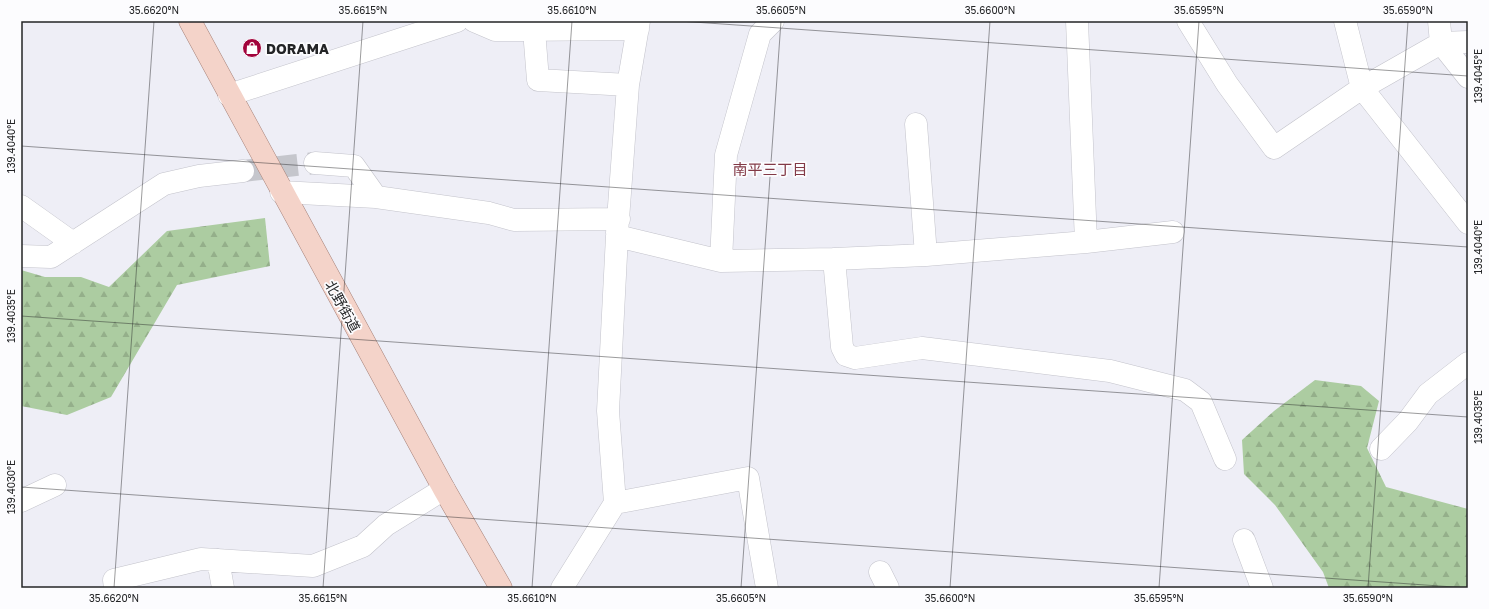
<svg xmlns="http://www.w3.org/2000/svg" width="1489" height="609" font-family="'Golos Text','Noto Sans JP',sans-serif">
  <defs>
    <pattern id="forest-firs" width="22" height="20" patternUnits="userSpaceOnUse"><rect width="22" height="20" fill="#accca1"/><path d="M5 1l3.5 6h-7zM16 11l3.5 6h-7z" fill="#94af8a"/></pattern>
  </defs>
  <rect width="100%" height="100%" fill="#eeeef6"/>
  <path fill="url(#forest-firs)" d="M265,218L270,266L177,285L111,397L67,415L21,406V270L45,277H81L109,287L167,231Z
    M1315,380L1361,386L1379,401L1367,448L1386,487L1468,509V588H1329L1323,572L1275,505L1244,474L1242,440L1274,411Z"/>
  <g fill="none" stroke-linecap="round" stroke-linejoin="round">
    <path stroke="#c5c6cc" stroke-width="22" stroke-dasharray="22 11" stroke-linecap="butt" d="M243,171L315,163"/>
    <g stroke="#c3c3cb" stroke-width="23">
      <path id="minor" d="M474,21L495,30L638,29
        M1077,21L1086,242
        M1188,21L1227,84L1274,148L1362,88L1441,43L1468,42
        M1345,21L1362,88L1468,223
        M1439,21L1441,43
        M534,30L538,80L628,85
        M1441,43L1468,77
        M229,95L457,21
        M916,124L926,255
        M315,163L354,166L376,197
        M281,192L376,197L489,213L514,220L619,219
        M21,206L73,243
        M617,233L628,85L639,21
        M21,256L51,257L164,184L199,176L243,171
        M834,259L842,347L846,355L855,358L922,348L1110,371L1185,390L1201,402L1225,459
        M721,261L726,155L760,34L773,21
        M1381,449L1408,421L1428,394L1468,363
        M21,501L55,485
        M615,503L608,411L617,236L721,261L834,259L926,255L1086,242L1173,232
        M1244,540L1262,588
        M218,560L223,588
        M880,572L888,588
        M115,588L114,580L201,559L313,566L363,546L386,525L444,489
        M562,588L615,503L748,478L767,588"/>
    </g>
    <g stroke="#a68279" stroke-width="23">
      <path id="major" d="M190,21L444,489L501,588"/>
    </g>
    <use href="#minor" stroke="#fff" stroke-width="22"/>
    <use href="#major" stroke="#f4d3c9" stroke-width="22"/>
  </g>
  <path fill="none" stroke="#232426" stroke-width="1" stroke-opacity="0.45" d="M679,21L1468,76M21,146L1468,247M21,316L1468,417M21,487L1468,588M114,588L154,21M323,588L363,21M532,588L572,21M741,588L781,21M950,588L990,21M1159,588L1199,21M1368,588L1408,21"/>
  <defs>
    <g id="shop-disc" transform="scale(1)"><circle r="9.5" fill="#a2043c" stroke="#fcfcfe"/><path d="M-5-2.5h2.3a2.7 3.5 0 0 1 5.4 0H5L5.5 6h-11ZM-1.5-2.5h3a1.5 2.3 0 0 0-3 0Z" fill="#fff"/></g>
  </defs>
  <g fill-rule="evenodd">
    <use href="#shop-disc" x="252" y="48"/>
  </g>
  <g text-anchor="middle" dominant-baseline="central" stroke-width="3.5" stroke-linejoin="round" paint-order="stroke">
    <g font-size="14" font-weight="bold" fill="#232426" stroke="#fcfcfe" text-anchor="start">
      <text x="266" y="48">DORAMA</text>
    </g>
    <g font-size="14" fill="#232426" stroke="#fcfcfe">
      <text transform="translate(343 306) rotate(61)">北野街道</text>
    </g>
    <g font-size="15" fill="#823946" stroke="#fcfcfe">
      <text x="770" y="169">南平三丁目</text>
    </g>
  </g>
  <rect width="1489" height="609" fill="none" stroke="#fcfcfe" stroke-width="44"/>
  <rect x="22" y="22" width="1445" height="565" fill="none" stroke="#232426" stroke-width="1.5"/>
  <g font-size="10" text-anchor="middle" fill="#232426">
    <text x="154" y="14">35.6620°N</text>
    <text x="363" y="14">35.6615°N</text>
    <text x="572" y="14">35.6610°N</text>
    <text x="781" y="14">35.6605°N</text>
    <text x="990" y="14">35.6600°N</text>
    <text x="1199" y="14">35.6595°N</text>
    <text x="1408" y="14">35.6590°N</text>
    <text transform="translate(1478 76) rotate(-90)" y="4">139.4045°E</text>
    <text transform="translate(11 146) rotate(-90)" y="4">139.4040°E</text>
    <text transform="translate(1478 247) rotate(-90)" y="4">139.4040°E</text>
    <text transform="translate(11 316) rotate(-90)" y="4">139.4035°E</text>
    <text transform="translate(1478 417) rotate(-90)" y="4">139.4035°E</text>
    <text transform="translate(11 487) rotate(-90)" y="4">139.4030°E</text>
    <text x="114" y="602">35.6620°N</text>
    <text x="323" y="602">35.6615°N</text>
    <text x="532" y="602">35.6610°N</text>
    <text x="741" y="602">35.6605°N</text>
    <text x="950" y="602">35.6600°N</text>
    <text x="1159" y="602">35.6595°N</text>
    <text x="1368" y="602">35.6590°N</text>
  </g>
</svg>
